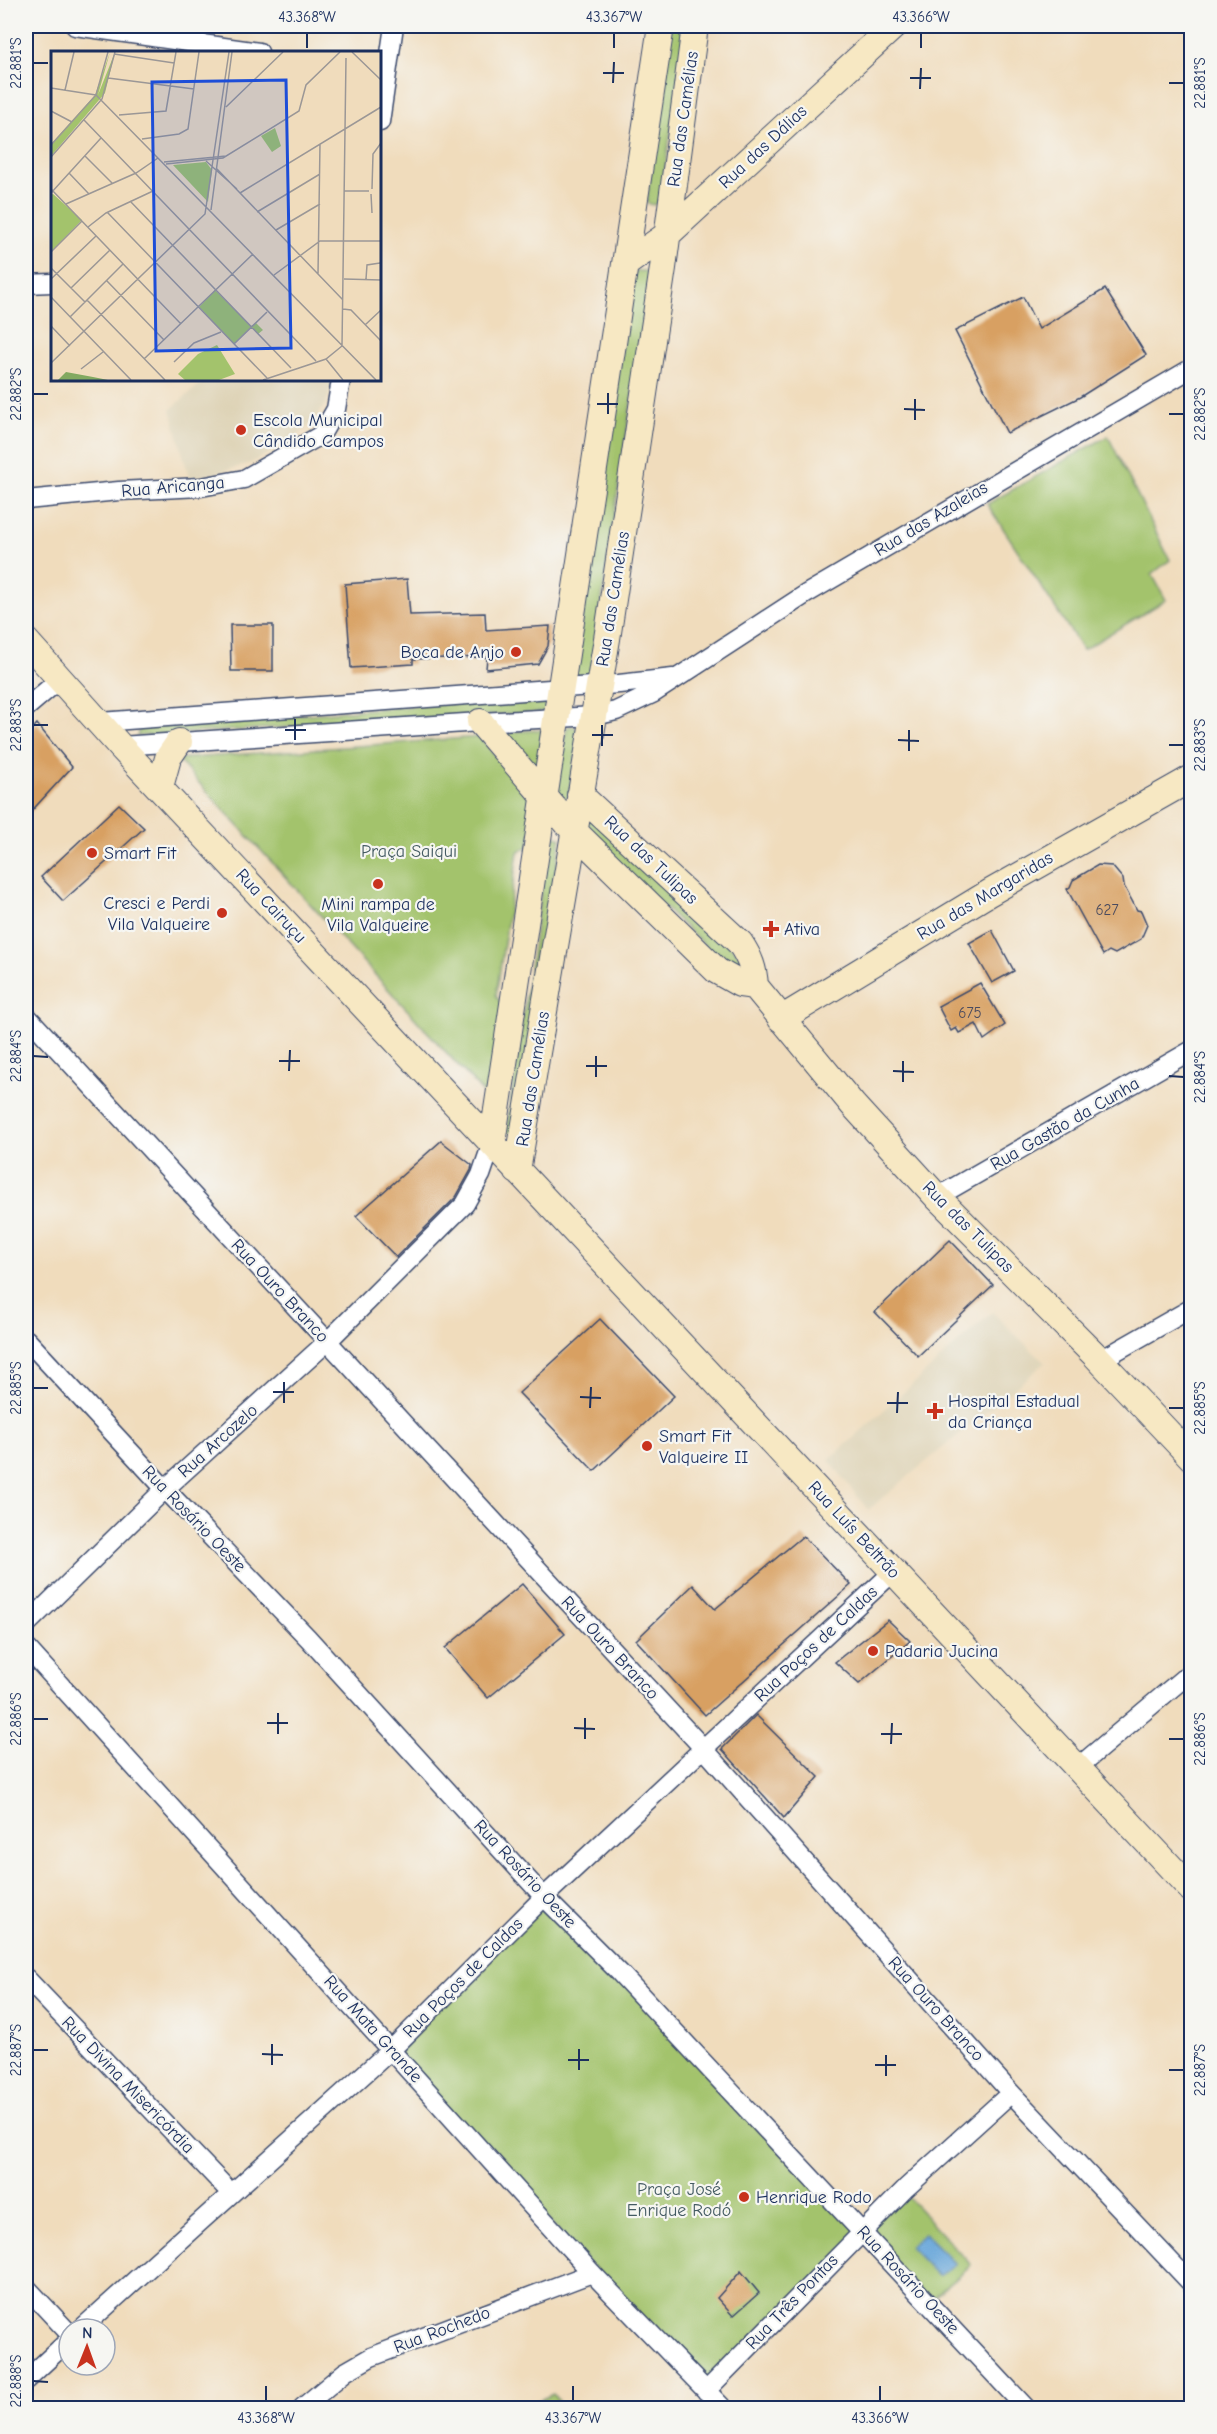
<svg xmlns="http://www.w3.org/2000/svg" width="1217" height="2434" font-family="'Comic Neue',sans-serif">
  <rect width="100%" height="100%" fill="#f6f6f2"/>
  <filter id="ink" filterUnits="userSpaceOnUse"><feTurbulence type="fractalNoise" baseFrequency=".0167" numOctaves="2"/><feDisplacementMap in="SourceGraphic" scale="12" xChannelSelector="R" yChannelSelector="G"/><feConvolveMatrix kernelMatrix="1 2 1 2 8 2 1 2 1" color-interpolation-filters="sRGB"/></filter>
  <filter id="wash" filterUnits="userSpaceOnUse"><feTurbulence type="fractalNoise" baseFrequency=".008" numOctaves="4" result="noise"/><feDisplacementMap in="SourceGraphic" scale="24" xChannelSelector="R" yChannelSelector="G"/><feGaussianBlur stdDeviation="1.35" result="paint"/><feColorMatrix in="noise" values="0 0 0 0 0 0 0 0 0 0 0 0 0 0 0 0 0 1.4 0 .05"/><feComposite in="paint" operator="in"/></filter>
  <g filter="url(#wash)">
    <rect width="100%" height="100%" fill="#f0dcbc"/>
    <path fill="#ded3b6" d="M205,380H333L327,401L313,422L296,437L251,463L190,481L171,409Z
      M992,1312L1045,1363L868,1510L829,1460Z"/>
    <path fill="#a3c36c" stroke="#5f7965" stroke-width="1.5" d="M667,26H687L660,202L653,205L647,203Z
      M637,271H645L650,275L590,678H579L574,673L632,276Z
      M1108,436L1170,560L1152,574L1166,600L1083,650L987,504Z
      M544,696L546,700V712L137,736L140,727Z
      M573,726L580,732L568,798L562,799L555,788L567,727Z
      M541,730L547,733L541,778L505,738L508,732Z
      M480,737L536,804L529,846L518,852L496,996L503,1005L489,1099L177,759Z
      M588,811L742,957L741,969L735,974L585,832Z
      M556,836L561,838L514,1133H506L549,837Z
      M544,1897L862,2231L907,2196L971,2265L928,2302L862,2232L706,2391L392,2050Z
      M553,2394L563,2408H522Z"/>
    <path fill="#67a6d9" stroke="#416a9c" stroke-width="1.5" d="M925,2234L955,2264L938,2276L909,2246Z"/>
    <g id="blocks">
      <path fill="#d8a062" d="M1105,289L1146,355L1080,397L1007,433L955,331L1023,297L1039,329Z
        M407,579L410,615L485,613L486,630L550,626L548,646L538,664L486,669L487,657L413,659V664L351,668L345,584Z
        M230,625H273V671H231Z
        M37,724L72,767L26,817V736Z
        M119,804L144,828L63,901L41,877Z
        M1098,865L1112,866L1123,879L1124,886L1137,910L1141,911L1147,925L1141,939L1115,954L1109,951L1103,955L1067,889L1070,887L1073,880Z
        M992,930L1014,971L992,983L969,943Z
        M980,983L1005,1025L984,1040L976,1024L959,1033L956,1028L951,1031L938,1006Z
        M441,1141L472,1165L471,1170L456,1197L396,1257L356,1216Z
        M950,1240L993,1285L918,1356L875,1312Z
        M600,1319L674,1396L594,1471L519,1393Z
        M803,1536L851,1585L705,1715L636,1640L693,1585L715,1609Z
        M522,1584L565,1634L488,1698L445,1648Z
        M888,1620L910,1641L859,1684L835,1662Z
        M756,1715L819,1777L784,1818L722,1749Z
        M741,2271L759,2293L733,2316L717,2298Z"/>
    </g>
  </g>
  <g filter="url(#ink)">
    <use href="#blocks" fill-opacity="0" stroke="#3b496c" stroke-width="1.5"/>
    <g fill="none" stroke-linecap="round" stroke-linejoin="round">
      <g stroke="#3b496c" stroke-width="21">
        <path id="street" d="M75,26L259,52
          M380,122L394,26
          M26,284L52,283
          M26,500L119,491L201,487L244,479L321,435L336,409L341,380
          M26,708L60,679
          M100,722L619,684L673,678
          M120,746L480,722L595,716L616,711L654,693L806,594L1192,368
          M26,1015L704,1749L1011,2093L1192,2284
          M937,1197L1192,1050
          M26,1339L165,1489L308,1638L544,1897L620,1973L1026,2408
          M1099,1361L1192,1308
          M26,1625L165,1489L327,1342L465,1204L481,1175L492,1143
          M26,1647L592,2273L723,2408
          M1077,1768L1192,1671
          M26,1978L231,2193
          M26,2287L69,2333
          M81,2329L392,2049L544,1897L893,1572
          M26,2380L69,2340
          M706,2391L906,2188L1011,2093
          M302,2408L345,2372L371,2357L592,2273"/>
      </g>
      <g stroke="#3b496c" stroke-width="28">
        <path id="secondary" d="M627,263L667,235L894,26
          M26,641L120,746L1192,1890
          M480,722L574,831L717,971L740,984L755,986
          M160,787L168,758L179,742
          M580,795L740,943C750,958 754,969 755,986L853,1105L937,1197L1094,1354L1192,1458
          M781,1019L989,893L1192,778
          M492,1143L661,26
          M517,1171L607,639L663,268L695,26"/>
      </g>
      <use href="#street" stroke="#fff" stroke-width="18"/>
      <use href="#secondary" stroke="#f7e8c3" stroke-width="26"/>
    </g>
  </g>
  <path fill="none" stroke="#1b2f5e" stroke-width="2" d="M307,48V33M614,48V33M921,48V33M33,63H48M603,73H624M910,78H931M613,83L614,62M1169,83H1184M920,89L921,68M33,394H48M597,404H618M904,409L925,410M608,414V393M1169,414H1184M915,420V399M33,725H48M285,730H306M592,735H613M295,740V719M898,740L919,741M1169,745H1184M602,746V725M909,751V730M33,1056L48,1057M279,1061H300M586,1066H607M289,1071L290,1050M893,1071L914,1072M1169,1076L1184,1077M596,1077V1056M903,1082V1061M33,1388H48M273,1392H294M580,1397L601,1398M284,1403V1382M887,1403H908M590,1408L591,1387M1169,1408H1184M897,1413L898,1392M33,1719H48M267,1723H288M574,1728L595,1729M278,1734V1713M881,1734H902M585,1739V1718M1169,1739H1184M891,1744L892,1723M33,2050H48M262,2054L283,2055M568,2060H589M272,2065V2044M875,2065H896M579,2070V2049M1169,2070H1184M886,2076V2055M33,2381L48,2382M266,2401V2386M573,2401V2386M880,2401V2386"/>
  <g fill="#c8321e" stroke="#f6f6f2" stroke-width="2">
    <circle cx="241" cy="430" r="6"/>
    <circle cx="516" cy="652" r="6"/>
    <circle cx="92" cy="853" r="6"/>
    <circle cx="378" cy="884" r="6"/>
    <circle cx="222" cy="913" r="6"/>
    <path d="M768 920h6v6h6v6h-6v6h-6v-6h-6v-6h6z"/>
    <path d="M932 1402h6v6h6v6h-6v6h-6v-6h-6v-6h6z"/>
    <circle cx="647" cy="1446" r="6"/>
    <circle cx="873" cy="1651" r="6"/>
    <circle cx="744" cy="2197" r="6"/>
  </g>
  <g text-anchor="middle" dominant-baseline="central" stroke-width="4.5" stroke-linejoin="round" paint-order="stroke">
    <g font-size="15" fill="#4a4b5f">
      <text x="1107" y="910">627</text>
      <text x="970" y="1013">675</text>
    </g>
    <g font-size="18" fill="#1b2f5e" stroke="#f6f6f2">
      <text transform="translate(683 119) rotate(-82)">Rua das Camélias</text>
      <text transform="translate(763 147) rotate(-43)">Rua das Dálias</text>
      <text transform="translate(173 487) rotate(-5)">Rua Aricanga</text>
      <text transform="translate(931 519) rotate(-31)">Rua das Azaleias</text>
      <text transform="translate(613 599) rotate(-81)">Rua das Camélias</text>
      <text transform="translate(651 860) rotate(43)">Rua das Tulipas</text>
      <text transform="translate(985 896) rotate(-31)">Rua das Margaridas</text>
      <text transform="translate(271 906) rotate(47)">Rua Cairuçu</text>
      <text transform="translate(533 1079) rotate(-81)">Rua das Camélias</text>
      <text transform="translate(1065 1124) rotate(-30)">Rua Gastão da Cunha</text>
      <text transform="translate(968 1227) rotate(45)">Rua das Tulipas</text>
      <text transform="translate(280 1291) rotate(47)">Rua Ouro Branco</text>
      <text transform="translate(218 1441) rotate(-42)">Rua Arcozelo</text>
      <text transform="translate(194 1519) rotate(46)">Rua Rosário Oeste</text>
      <text transform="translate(854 1530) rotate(47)">Rua Luís Beltrão</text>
      <text transform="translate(816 1644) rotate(-43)">Rua Poços de Caldas</text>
      <text transform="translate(610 1648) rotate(47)">Rua Ouro Branco</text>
      <text transform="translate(525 1874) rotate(47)">Rua Rosário Oeste</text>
      <text transform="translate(463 1978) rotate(-45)">Rua Poços de Caldas</text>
      <text transform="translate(936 2009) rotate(48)">Rua Ouro Branco</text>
      <text transform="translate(373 2029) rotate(48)">Rua Mata Grande</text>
      <text transform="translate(128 2085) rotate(46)">Rua Divina Misericórdia</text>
      <text transform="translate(908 2280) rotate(47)">Rua Rosário Oeste</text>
      <text transform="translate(792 2302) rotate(-46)">Rua Três Pontas</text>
      <text transform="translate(442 2330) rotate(-21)">Rua Rochedo</text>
    </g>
    <g font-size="18" fill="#1b2f5e" stroke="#f6f6f2" text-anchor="start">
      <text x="253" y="420">Escola Municipal<tspan x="253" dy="21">Cândido Campos</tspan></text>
      <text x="504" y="652" text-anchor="end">Boca de Anjo</text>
      <text x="104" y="853">Smart Fit</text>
      <text x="210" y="903" text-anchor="end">Cresci e Perdi<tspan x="210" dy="21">Vila Valqueire</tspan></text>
      <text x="378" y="904" text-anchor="middle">Mini rampa de<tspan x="378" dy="21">Vila Valqueire</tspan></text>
      <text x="784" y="929">Ativa</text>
      <text x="948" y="1401">Hospital Estadual<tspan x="948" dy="21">da Criança</tspan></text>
      <text x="659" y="1436">Smart Fit<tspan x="659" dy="21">Valqueire II</tspan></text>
      <text x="885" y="1651">Padaria Jucina</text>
      <text x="756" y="2197">Henrique Rodo</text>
    </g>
    <g font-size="18" fill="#445b62" stroke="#f6f6f2">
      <text x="409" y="851">Praça Saiqui</text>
      <text x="679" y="2189">Praça José<tspan x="679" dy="21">Enrique Rodó</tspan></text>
    </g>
  </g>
  <g transform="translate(51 51)">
    <rect width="330" height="330" fill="#f0dcbc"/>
    <path d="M59,1L47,44L64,1L54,42L0,105V93L44,44ZM224,77L230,95L221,101L210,85ZM155,111L161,119L157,151L122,114ZM2,143L31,169L0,201V144ZM164,239L200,275L205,272L212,279L207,283L200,276L183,293L148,256ZM166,294L184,323L168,329H134L127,323L147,303Z" fill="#a3c36c"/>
    <path d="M15,321L42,326L57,329H7Z" fill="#82a960"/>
    <path fill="none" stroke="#9b9796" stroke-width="1.5" d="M301,1L330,29M63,3L123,12M57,27L143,38M0,37L45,44M14,39L23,1M45,44L325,329M175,56L232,1M0,60L21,71M68,64L115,60L125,1M33,69L265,310M91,88L128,83L137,78L148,1M0,94L45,44L57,1M34,105L61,132M0,106L51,48L64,1M155,110L186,138M113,111L175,105M115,113L172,107L248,60L255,34L289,1M166,118L292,249M18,122L38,143M0,138L130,273M321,138L322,103L330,92M293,140H318M0,142L50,87M189,142L330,56M320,143L321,162M79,150L240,317M15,153L85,122L107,107M160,159L181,1M56,161L216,327M206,161L269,123M37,176L55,162L102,140M225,179L269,153M0,201L31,170M0,217L34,251M267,223L269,93M223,224L269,190H330M0,228L45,185M293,228L330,229M315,228L316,214L329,212M56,230L113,289M20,237L59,199M0,246L80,329M36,249L114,329M292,258L300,259L330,290M19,266L72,213M314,274L330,259M0,275L19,295M183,293L216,261M93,308L202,203M275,308L292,329M123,311L143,292L170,281M0,312L154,163L178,1M30,318L52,301M212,329L275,308L291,295L295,7"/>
    <path fill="#1d4ed8" fill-opacity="0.15" stroke="#1d4ed8" stroke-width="3" d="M235,29L240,297L105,300L101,31Z"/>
    <rect width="330" height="330" fill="none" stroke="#1b2f5e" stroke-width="3"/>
  </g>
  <rect width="1217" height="2434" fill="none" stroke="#f6f6f2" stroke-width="66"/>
  <g transform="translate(87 2347) rotate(1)"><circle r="28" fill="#f6f6f2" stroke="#9ea6b7" stroke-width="1.5"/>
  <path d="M0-4.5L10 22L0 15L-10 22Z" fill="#c8321e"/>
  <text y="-9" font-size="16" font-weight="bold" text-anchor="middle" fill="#1b2f5e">N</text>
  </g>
  <rect x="33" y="33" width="1151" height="2368" fill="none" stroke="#1b2f5e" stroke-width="2"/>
  <g font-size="15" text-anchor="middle" fill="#1b2f5e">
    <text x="307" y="22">43.368°W</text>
    <text x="614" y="22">43.367°W</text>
    <text x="921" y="22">43.366°W</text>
    <text transform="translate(16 63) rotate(-90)" y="5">22.881°S</text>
    <text transform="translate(1200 83) rotate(-90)" y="5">22.881°S</text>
    <text transform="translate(16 394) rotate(-90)" y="5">22.882°S</text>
    <text transform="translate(1200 414) rotate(-90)" y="5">22.882°S</text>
    <text transform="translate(16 725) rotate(-90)" y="5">22.883°S</text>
    <text transform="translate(1200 745) rotate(-90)" y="5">22.883°S</text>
    <text transform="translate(16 1056) rotate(-90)" y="5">22.884°S</text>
    <text transform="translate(1200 1077) rotate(-90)" y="5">22.884°S</text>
    <text transform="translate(16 1388) rotate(-90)" y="5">22.885°S</text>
    <text transform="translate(1200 1408) rotate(-90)" y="5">22.885°S</text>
    <text transform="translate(16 1719) rotate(-90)" y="5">22.886°S</text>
    <text transform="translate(1200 1739) rotate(-90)" y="5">22.886°S</text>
    <text transform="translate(16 2050) rotate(-90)" y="5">22.887°S</text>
    <text transform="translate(1200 2070) rotate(-90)" y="5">22.887°S</text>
    <text transform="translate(16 2381) rotate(-90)" y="5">22.888°S</text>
    <text x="266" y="2423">43.368°W</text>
    <text x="573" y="2423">43.367°W</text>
    <text x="880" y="2423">43.366°W</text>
  </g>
</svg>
